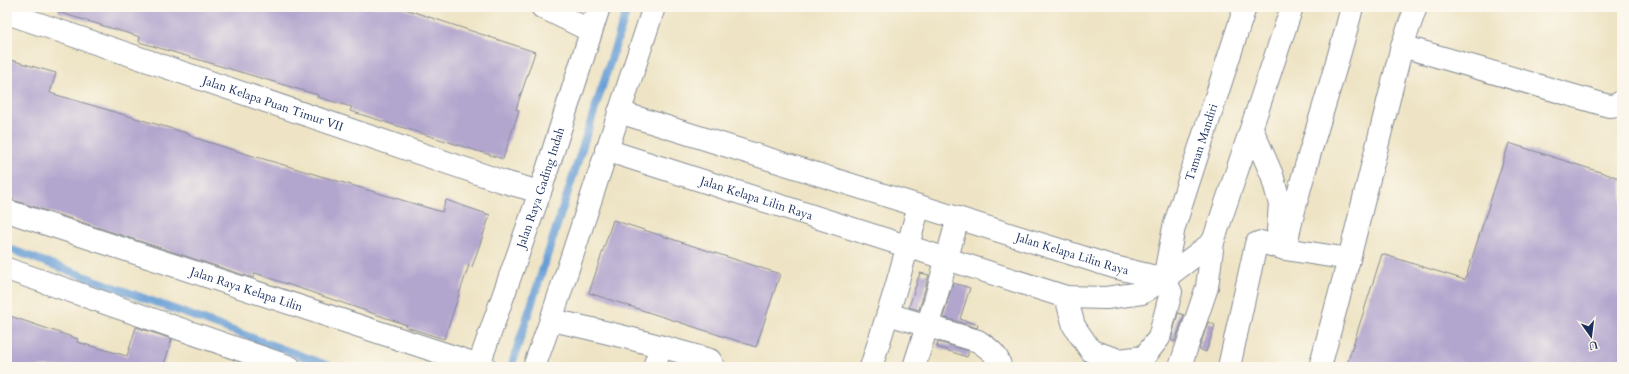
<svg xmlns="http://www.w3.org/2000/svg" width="1629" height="374" font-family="Cardo,serif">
  <rect width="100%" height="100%" fill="#fbf7ec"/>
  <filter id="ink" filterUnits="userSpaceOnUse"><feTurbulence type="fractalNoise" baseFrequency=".025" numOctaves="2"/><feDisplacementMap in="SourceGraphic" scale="8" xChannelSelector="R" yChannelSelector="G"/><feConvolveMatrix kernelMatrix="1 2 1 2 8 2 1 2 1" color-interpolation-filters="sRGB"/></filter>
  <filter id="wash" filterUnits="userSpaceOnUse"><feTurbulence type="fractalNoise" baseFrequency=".012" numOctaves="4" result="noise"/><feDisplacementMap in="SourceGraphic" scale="16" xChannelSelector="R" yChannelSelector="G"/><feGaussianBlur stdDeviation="0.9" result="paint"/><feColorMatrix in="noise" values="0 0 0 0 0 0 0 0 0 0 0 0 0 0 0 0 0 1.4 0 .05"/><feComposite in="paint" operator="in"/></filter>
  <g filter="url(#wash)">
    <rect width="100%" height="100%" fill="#eee4c5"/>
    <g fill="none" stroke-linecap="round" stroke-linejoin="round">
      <path stroke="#689ed5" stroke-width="8" d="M7,248L332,367
        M511,367L628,7"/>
    </g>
    <g id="blocks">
      <path fill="#b2a5ce" d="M59,7H399L535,52L516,109L519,110L503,159L350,111L352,107L317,97L318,95L139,42L140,37L58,12Z
        M7,59L56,73L50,93L190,134L189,136L240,152L442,212L446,200L490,215L472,267L469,265L444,339L406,327L407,325L255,273L253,278L7,198Z
        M1509,143L1622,179V367H1346L1382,254L1465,280Z
        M613,220L780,274L756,347L589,293Z
        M920,273L929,275L919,310L909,307Z
        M953,283L970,288L960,319L978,325L977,328L943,317Z
        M1178,313L1184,315L1175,342L1171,340Z
        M7,315L78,339L77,342L127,356L136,327L172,339L163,367H7Z
        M1208,322L1215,325L1206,352L1199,349Z
        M938,342L969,351L967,357L937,347Z"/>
    </g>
  </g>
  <g filter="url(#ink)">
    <use href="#blocks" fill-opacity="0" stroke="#848a92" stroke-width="1"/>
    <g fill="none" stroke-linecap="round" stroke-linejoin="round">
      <g stroke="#848a92" stroke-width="24">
        <g id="minor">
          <path d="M542,7L591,31"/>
          <path id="s1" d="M7,13L501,181L540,192"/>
          <path d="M1402,46L1609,106L1618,105L1622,101"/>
          <path id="s2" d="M619,112L1114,267L1164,279"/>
          <path d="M1252,129L1272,175L1280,204L1278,230"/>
          <path id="s3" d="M606,150L1066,297L1106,298L1142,293L1164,279L1213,242"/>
          <path id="s4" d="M7,211L485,367"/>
          <path d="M1349,259L1402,46L1416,7"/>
          <path d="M7,269L290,367"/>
          <path id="s5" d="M1164,279L1174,227L1245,7"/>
          <path d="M1066,297L1074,326L1091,351L1119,360L1144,357L1159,338L1171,292L1164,279"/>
          <path d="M888,314L978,341C988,348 999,355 1000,367"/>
          <path d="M551,320C605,331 657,345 710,360L714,367"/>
          <path id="s6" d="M478,367L540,192L599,7"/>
          <path d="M534,367L551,320L654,7"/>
          <path d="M654,367L661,347"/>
          <path d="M871,367L895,291L919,206"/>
          <path d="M914,367L935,301L958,218"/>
          <path d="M1180,367L1207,287L1213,242L1292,7"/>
          <path d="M1229,367L1256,244L1261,242L1285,249"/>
          <path d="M1320,367L1349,259L1285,249C1302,167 1332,88 1352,7"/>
        </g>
      </g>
      <use href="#minor" stroke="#fff" stroke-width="22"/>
    </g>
  </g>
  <g text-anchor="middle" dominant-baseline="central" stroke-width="3" stroke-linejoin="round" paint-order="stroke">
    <g font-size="12" fill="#1b2f5e" stroke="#fbf7ec">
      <text stroke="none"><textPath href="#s1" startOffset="281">Jalan Kelapa Puan Timur VII</textPath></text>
      <text stroke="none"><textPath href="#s5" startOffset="142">Taman Mandiri</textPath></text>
      <text stroke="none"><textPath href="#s6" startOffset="190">Jalan Raya Gading Indah</textPath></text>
      <text stroke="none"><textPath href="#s3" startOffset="158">Jalan Kelapa Lilin Raya</textPath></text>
      <text stroke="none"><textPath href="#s2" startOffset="475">Jalan Kelapa Lilin Raya</textPath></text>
      <text stroke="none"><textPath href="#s4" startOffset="252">Jalan Raya Kelapa Lilin</textPath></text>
    </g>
  </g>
  <rect width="1629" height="374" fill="none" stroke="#fbf7ec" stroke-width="24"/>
  <g transform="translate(1591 336) rotate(166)" stroke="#fbf7ec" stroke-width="3" paint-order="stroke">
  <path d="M0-3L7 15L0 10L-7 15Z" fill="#1b2f5e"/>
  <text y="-6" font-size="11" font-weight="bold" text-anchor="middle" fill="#1b2f5e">U</text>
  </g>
</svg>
